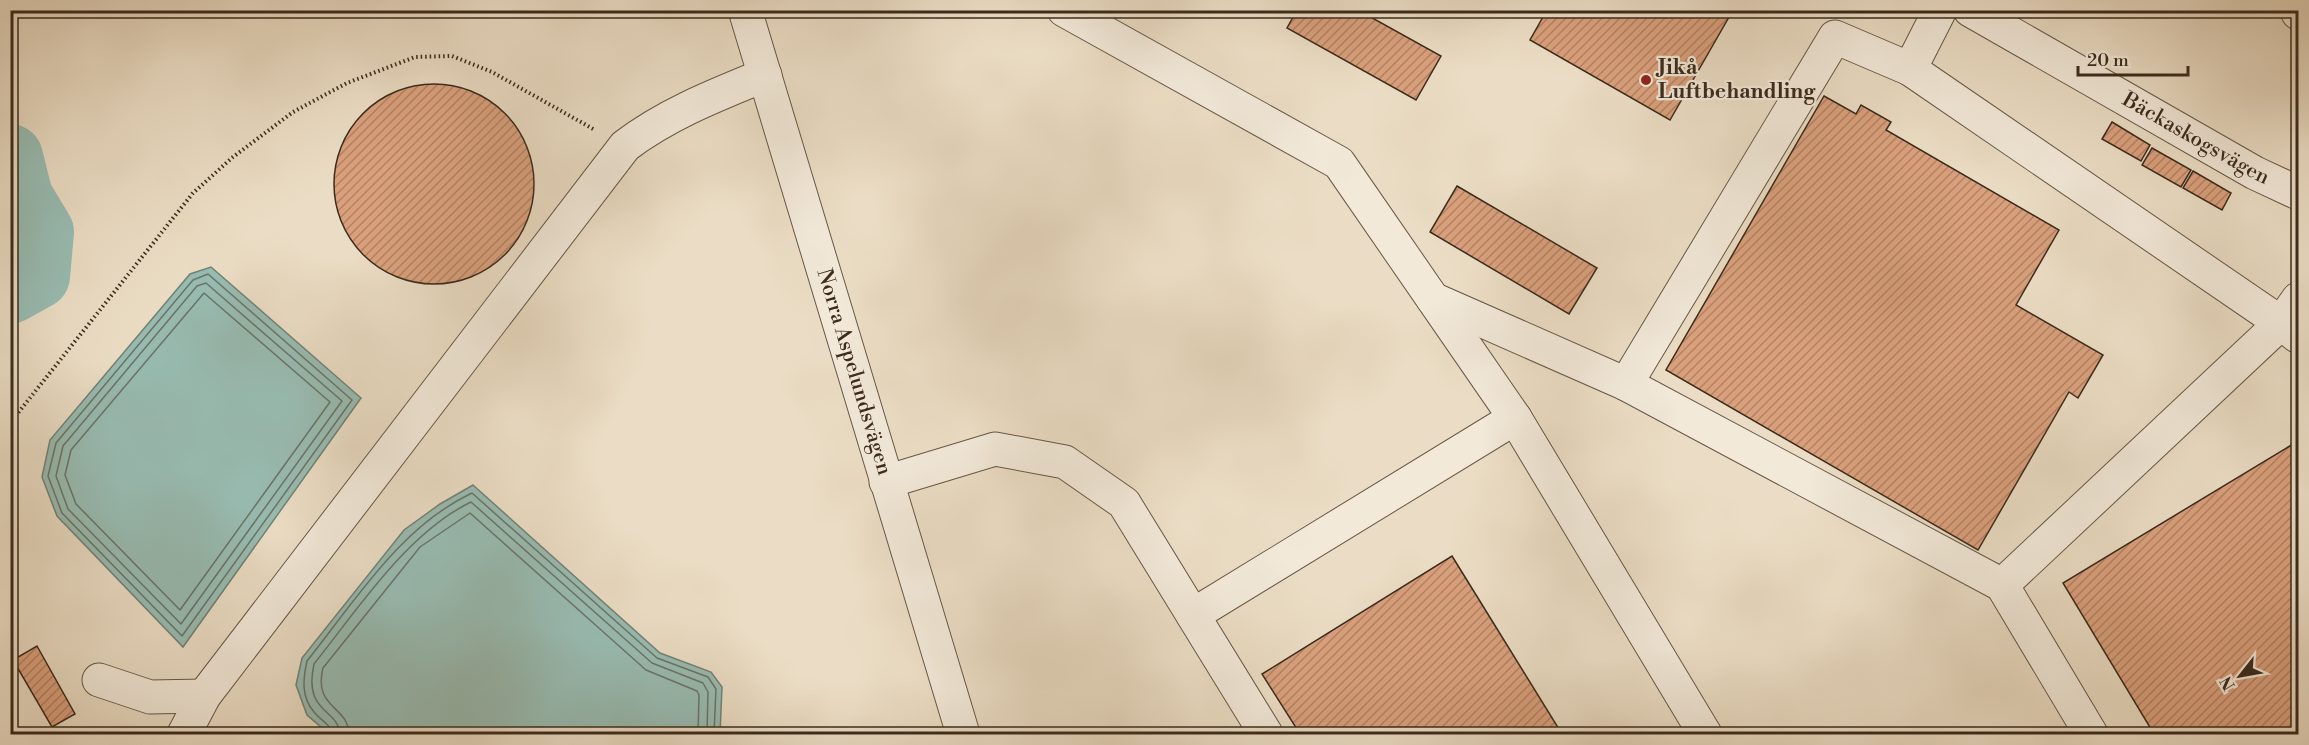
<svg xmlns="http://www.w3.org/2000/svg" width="2309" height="745" font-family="'Libre Bodoni',serif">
  <defs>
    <pattern id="building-hatch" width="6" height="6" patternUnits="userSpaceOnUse" patternTransform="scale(1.5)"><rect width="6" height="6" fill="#daa07c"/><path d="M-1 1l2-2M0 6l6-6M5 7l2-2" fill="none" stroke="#b28365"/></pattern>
  </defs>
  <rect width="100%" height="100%" fill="#ebddc5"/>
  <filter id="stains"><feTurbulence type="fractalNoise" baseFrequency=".00333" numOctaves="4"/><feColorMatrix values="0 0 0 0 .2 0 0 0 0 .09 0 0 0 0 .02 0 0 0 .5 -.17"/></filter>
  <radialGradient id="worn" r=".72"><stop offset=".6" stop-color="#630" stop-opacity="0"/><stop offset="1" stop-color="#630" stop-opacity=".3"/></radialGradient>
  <path fill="#98bcb2" stroke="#738276" stroke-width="1.5" d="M211,267L361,398L183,647L57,516L42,477L50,440L190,274Z
    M473,485L660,653L711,672L722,687L720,734H329L307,715L296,685L302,658L404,530L440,504Z"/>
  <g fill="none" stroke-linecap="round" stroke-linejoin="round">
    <path stroke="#6a7468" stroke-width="1.5" d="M208,274L352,400L182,636L62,513L48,476L56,443L193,280Z
      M206,283L342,401L181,624L68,509L56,476L63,446L197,286Z
      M204,293L330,402L180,610L76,504L65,475L71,450Z
      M332,734C331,724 320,720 314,712C301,697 303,679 307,661C355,601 401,526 472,493L657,658L708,677L716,689L714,734
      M340,734C338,708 303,714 314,664C358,609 407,533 471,502L652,663L703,683L708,692L707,734
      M349,734C348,705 313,709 323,668L420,547L470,513L646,670L697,691L699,695L698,734"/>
    <path stroke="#98bcb2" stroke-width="66" d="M10,157L20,197L41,232L37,276L10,291"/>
  </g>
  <path fill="url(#building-hatch)" stroke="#3b2b1d" stroke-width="1.5" d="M1297,10H1358L1441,56L1416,100L1287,28Z
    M1547,10H1733L1670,120L1530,40Z
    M334 184a100 100 0 1 1 200 0a100 100 0 1 1-200 0Z
    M1824,96L1856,114L1861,105L1891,122L1886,130L2059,230L2016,305L2103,355L2078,398L2069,392L1978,550L1666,370Z
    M2112,122L2150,145L2141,161L2102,139Z
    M2152,148L2191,170L2181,187L2142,165Z
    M2193,171L2231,193L2222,210L2183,188Z
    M1457,186L1597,268L1569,314L1430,232Z
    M2298,441V734H2154L2063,583Z
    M1452,556L1562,734H1300L1262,674Z
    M37,646L75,714L52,727L13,660Z"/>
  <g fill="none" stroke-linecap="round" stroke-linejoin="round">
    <g stroke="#675847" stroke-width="35">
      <g id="minor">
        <path id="s1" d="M745,10L963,734"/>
        <path d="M1064,10L1339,163L1515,418L1705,734"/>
        <path d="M1940,10L1910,69L2281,323L2298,299"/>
        <path id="s2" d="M1970,10L2255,173L2298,193"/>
        <path d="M2297,10L2298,13"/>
        <path d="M1910,69L1835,37L1626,384L2002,585L2091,734"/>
        <path d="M1433,299L1626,384"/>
        <path d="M886,482L995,449L1065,462L1124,503L1266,734"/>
        <path d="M2002,585L2281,323L2297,336"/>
        <path d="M1193,615L1515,418"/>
        <path d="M99,680L150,697L204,696"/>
        <path d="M184,734L204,696L625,146C667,114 716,95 765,75"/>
      </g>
    </g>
    <path stroke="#3b2b1d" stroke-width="4" stroke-dasharray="1.5 3" stroke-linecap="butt" d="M10,423L193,193L233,157L293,112L347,83L415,57L452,56L492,72L595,130"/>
    <use href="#minor" stroke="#f2e9d9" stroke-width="33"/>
  </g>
  <circle fill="#8f2418" stroke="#f2e9d9" stroke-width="2" cx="1646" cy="80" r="6"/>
  <g text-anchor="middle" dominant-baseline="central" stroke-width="4.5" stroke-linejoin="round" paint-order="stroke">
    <g font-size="21" font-weight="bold" fill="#3b2b1d" stroke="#f2e9d9" text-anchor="start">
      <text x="1658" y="68">Jikå<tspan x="1658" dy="24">Luftbehandling</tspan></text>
    </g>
    <g font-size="21" fill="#3b2b1d" stroke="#f2e9d9">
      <text stroke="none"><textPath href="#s2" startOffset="260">Bäckaskogsvägen</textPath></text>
      <text stroke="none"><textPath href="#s1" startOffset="378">Norra Aspelundsvägen</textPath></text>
    </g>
  </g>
  <rect width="2309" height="745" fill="none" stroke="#ebddc5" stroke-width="36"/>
  <rect x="12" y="12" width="2285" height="721" fill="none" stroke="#3b2b1d" stroke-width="3"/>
  <rect x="18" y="18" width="2273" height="709" fill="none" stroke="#3b2b1d" stroke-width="1.5"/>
  <g transform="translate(2240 676) rotate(239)" stroke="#f2e9d9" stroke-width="4.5" paint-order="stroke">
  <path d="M0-4.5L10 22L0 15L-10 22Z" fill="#3b2b1d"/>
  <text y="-9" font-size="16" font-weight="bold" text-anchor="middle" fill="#3b2b1d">N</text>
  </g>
  <path d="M2078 66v9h110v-9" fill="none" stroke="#3b2b1d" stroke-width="3"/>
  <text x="2087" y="66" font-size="18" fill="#3b2b1d" stroke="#f2e9d9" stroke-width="4.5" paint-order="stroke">20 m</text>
  <rect width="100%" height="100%" filter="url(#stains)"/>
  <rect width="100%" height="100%" fill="url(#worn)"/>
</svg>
